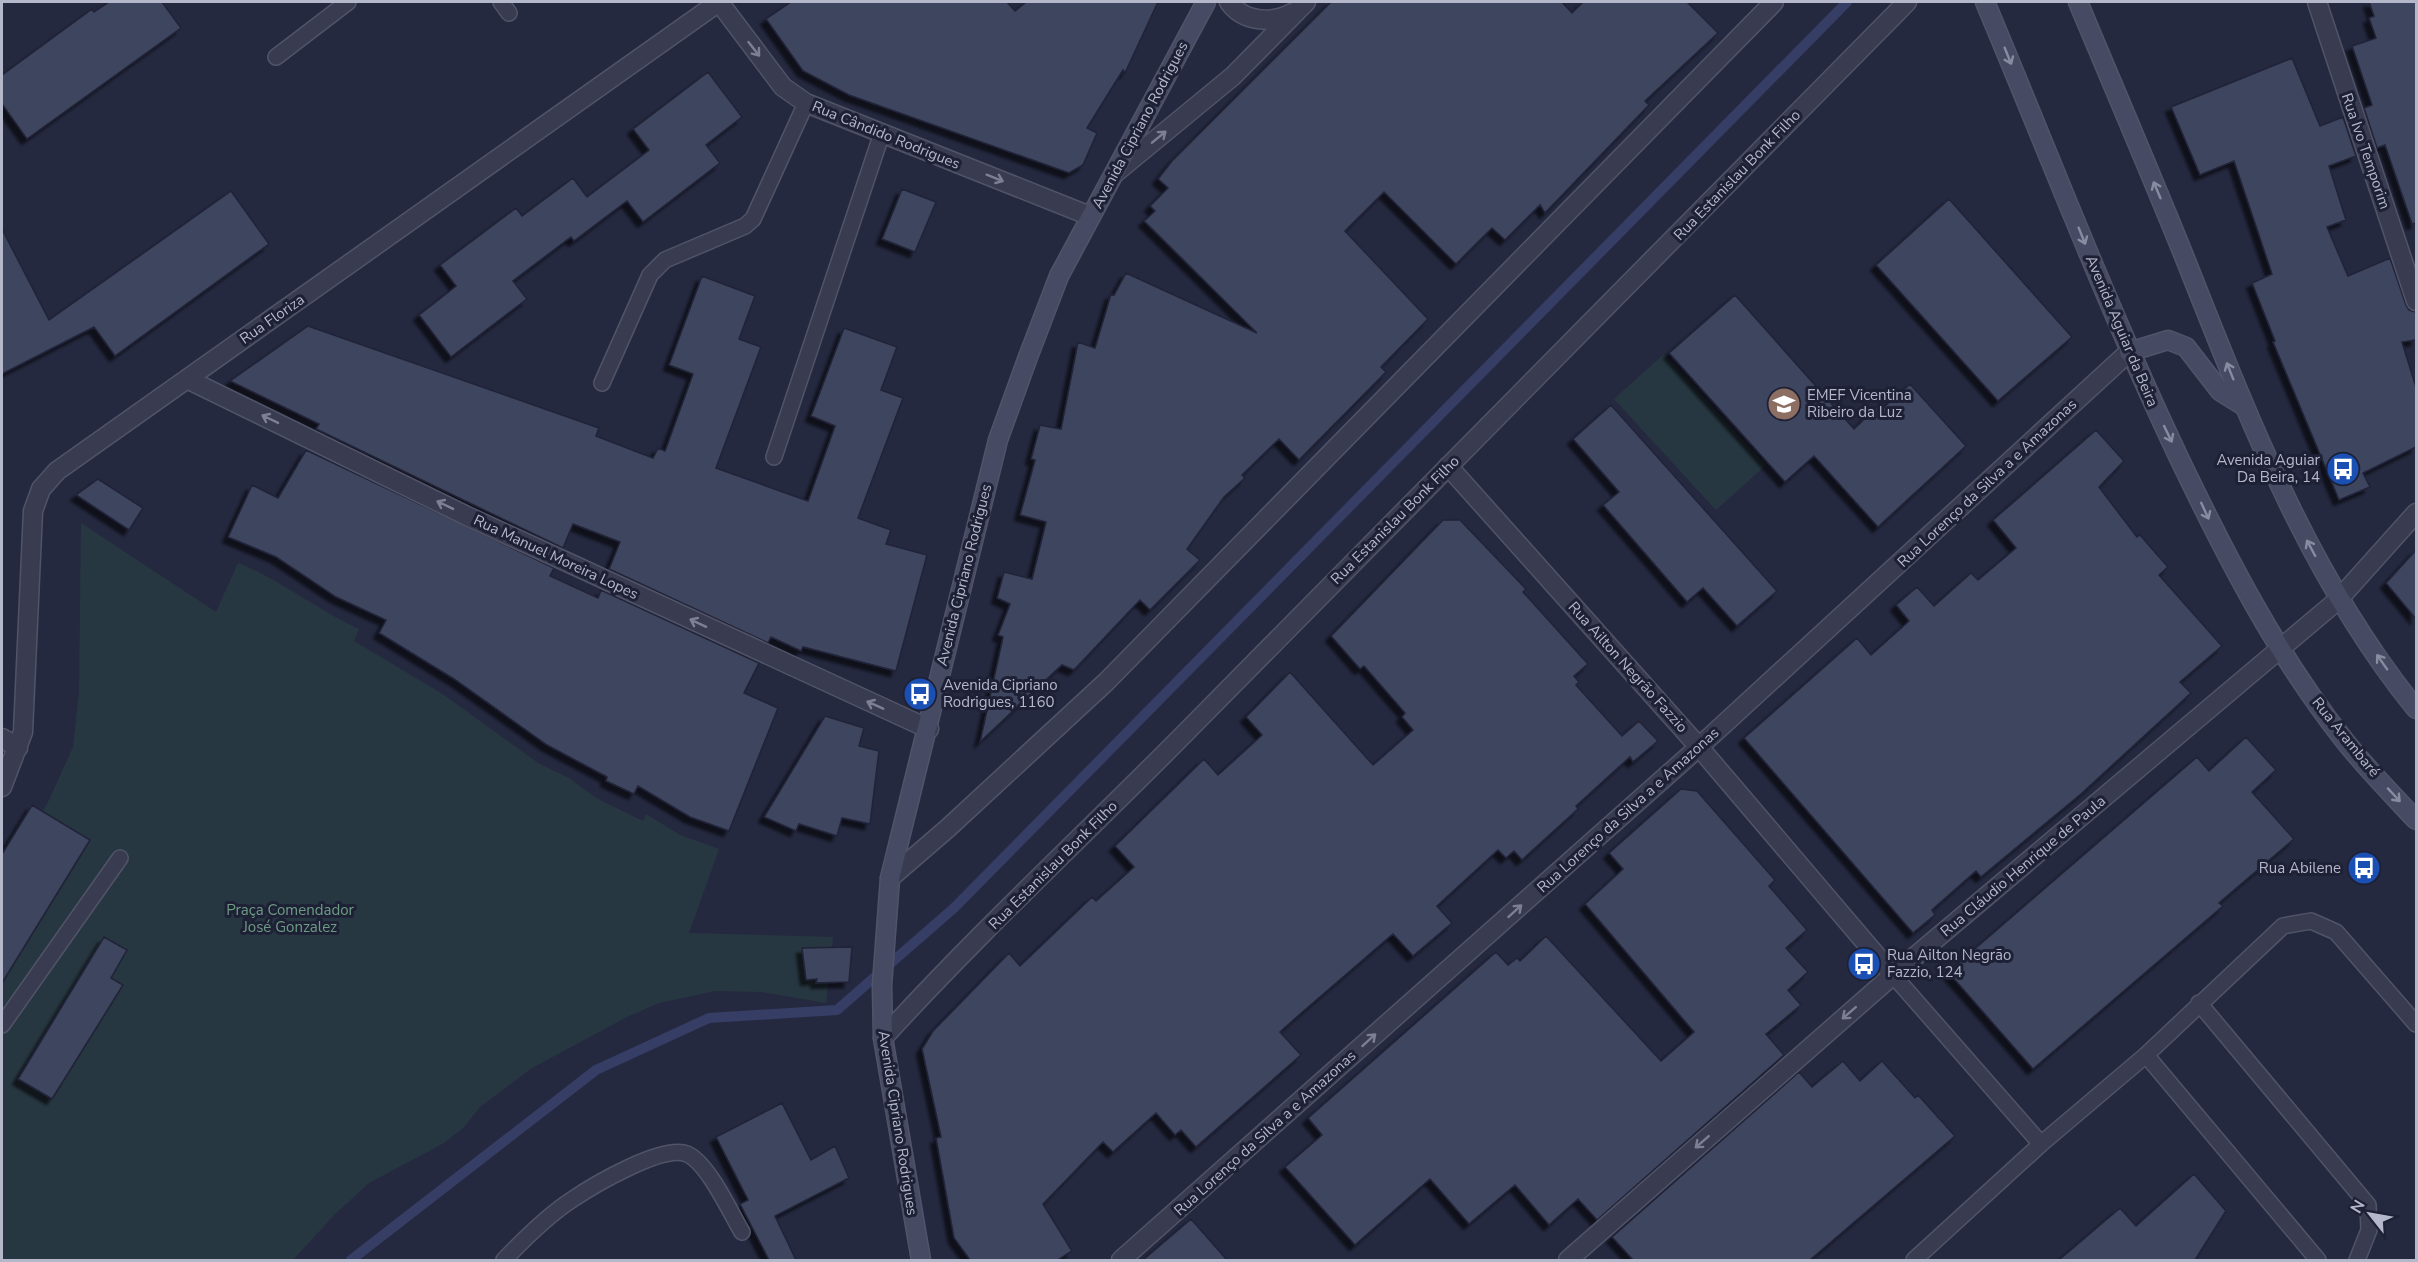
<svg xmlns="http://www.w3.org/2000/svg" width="2418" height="1262" font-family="'Nunito Sans',sans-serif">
  <defs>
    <filter id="shadow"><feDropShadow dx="-5.5" dy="5.5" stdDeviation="1.5" flood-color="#0009"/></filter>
  </defs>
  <rect width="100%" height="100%" fill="#252940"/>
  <path fill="#273741" d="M1664,354L1766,465L1716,510L1614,399Z
    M81,523L216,612L238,563C281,580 317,610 359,629L354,641L444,695L538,763L569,778L596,798L643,821L646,814L680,835L719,849L689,933L833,937L826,1003L762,992L715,991L659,1003L627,1017L532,1068L480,1107L464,1127L444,1143L369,1183L335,1214L293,1260H2V880L48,802L73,747L79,692Z"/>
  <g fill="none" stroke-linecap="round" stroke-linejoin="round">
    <path stroke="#363e66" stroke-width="10" d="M351,1260L596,1070L709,1018L837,1010L954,908L1847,2"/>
  </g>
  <path fill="#3e445e" stroke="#202337" stroke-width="1.5" filter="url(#shadow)" d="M109,2H162L181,28L27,139L2,104V75L92,9L94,12Z
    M791,2H1007L1015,11L1026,2H1158L1125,73L1123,70L1087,128L1097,133L1083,165L1069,173L849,95L803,71L766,19Z
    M1331,2H1562L1572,13L1583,2H1687L1718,33L1645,101L1649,105L1545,213L1540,205L1505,240L1492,228L1456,264L1384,192L1345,231L1428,319L1381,367L1386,372L1299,460L1279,439L1242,475L1245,478L1224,497L1187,549L1200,560L1150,610L1140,600L1074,670L1062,665L980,742L1003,637L998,635L1010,604L997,598L1004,572L1032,579L1046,522L1020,515L1035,460L1031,459L1040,425L1061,429L1078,342L1095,348L1111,294L1114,295L1126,273L1257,333L1144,221L1155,211L1150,206L1168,188L1158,179L1172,161Z
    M2369,2H2416V223L2412,224L2385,145L2377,148L2364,108L2372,105L2352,46L2376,38L2369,18L2374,16Z
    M2292,58L2320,126L2343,117L2356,156L2329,166L2346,220L2327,227L2348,276L2390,258L2406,305L2409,310L2416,312V340L2402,342L2416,387V447L2363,473L2370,487L2339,500L2273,342L2275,341L2252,283L2272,274L2234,161L2200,175L2171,107Z
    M708,72L742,117L706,145L720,163L643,222L627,201L574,241L571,237L513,281L527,299L451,357L419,315L456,286L440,265L516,208L522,216L573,178L587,197L649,150L633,129Z
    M902,189L936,202L915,252L882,239Z
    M231,191L269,244L115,356L94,327L2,374V229L49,320Z
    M1949,199L2072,337L1998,401L1876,265Z
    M702,276L755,296L739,339L761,347L716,468L808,501L835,426L811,416L844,328L897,347L881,390L903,398L858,518L891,530L886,544L927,555L896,671L803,647L801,651L771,637L768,643L609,569L620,542L573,524L563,548L316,429L319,424L230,381L308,326L599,428L596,436L653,458L658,448L665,451L693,374L669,365Z
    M1735,295L1854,429L1880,404L1883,408L1910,384L1966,446L1878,527L1814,456L1785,482L1669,353Z
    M1611,405L1777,591L1737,626L1703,588L1687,602L1603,505L1619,492L1573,439Z
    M2096,430L2124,461L2099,487L2137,537L2140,535L2168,567L2159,575L2222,646L2180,682L2191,693L2081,794L1981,877L1976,871L1932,910L1935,915L1913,933L1744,738L1857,638L1871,655L1909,621L1896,605L1917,587L1934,606L1971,573L1978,580L2016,548L1993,520Z
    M306,450L554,568L550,576L598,598L601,590L759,663L744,693L778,708L729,831L690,817L638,786L634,794L606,781L607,777L547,745L454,679L379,633L386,620L336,597L276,557L228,537L252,485L278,498Z
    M98,479L143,508L129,530L76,495Z
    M1443,520H1460L1526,589L1523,592L1588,664L1574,676L1579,682L1576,685L1622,736L1639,721L1658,741L1633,762L1630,757L1576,806L1578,809L1522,860L1514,851L1506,858L1498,850L1437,906L1452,923L1413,956L1393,934L1299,1015L1280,1032L1301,1055L1196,1147L1181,1130L1175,1135L1156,1113L1113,1152L1103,1142L1043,1204L1072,1251L1058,1260H970L954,1238L936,1138L941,1137L922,1049L933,1031L1009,953L1020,966L1092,897L1096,901L1134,867L1115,846L1204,759L1218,775L1262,735L1246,717L1290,672L1373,765L1413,730L1402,717L1405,713L1364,666L1360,669L1331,636Z
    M2416,550V619L2386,583Z
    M825,716L864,728L859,746L879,751L870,824L842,818L837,836L799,824L796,831L764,817Z
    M2246,737L2276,770L2252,792L2294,839L2219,903L2223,906L2033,1069L1948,972L2197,757L2209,771Z
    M1681,789L1697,791L1775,880L1769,886L1807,930L1786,948L1808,972L1788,990L1801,1005L1766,1034L1784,1055L1597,1220L1578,1199L1549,1225L1515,1185L1469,1224L1430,1179L1355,1245L1285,1167L1322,1135L1308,1118L1496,952L1508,965L1517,958L1520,961L1546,936L1661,1061L1694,1032L1585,904L1623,869L1609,853Z
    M32,805L90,840L2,983V854Z
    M104,937L127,950L111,978L123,985L52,1099L18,1079Z
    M852,947L849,982L816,983L817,979L806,980L802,948Z
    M1843,1061L1860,1081L1882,1061L1915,1098L1918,1095L1955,1136L1810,1260H1633L1612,1237L1799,1072L1812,1087Z
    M782,1103L811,1160L835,1146L849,1178L775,1216L796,1260H769L740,1204L748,1200L716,1137Z
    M2194,1174L2226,1211L2195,1260H2059L2120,1208L2136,1226Z
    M1191,1219L1227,1260H1143Z"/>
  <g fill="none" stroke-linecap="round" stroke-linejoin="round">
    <g stroke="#515468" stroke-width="18">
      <path id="lane" d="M501,2L509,13
        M276,57L348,2
        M602,383L650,275L665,260L745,226L753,219L806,103
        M774,457L882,133
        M1893,975L2041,1144
        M2199,1003L2368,1205L2369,1230L2357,1260
        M2,1025L120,858
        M2146,1055L2318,1260
        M504,1260C524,1239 548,1215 573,1199C594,1185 663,1144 687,1154C708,1163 730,1212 742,1232
        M1914,1260L2041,1144L2146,1055L2283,926L2311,921L2336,932L2416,1024"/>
    </g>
    <g stroke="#515468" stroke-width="21">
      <path id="street" d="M719,2L783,87L806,103L1090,216
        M1229,2C1243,22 1272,24 1292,13
        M2317,2L2416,301
        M1114,174L1233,76L1306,2
        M187,379L467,516L929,729
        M1448,466L1699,747L1893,975
        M2,738L18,748
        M2,787L23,732L33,511L41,489L57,471L719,2
        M890,878L948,828L1106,682L1774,2
        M883,1038C983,928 1093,827 1197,721C1434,481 1671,242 1907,2
        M1121,1260L1699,747L2129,352
        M1568,1260L1893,975L2338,600L2416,513"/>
    </g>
    <g stroke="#515468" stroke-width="21">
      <path id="secondary" d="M1985,2C2049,154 2108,309 2179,458C2226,556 2276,654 2344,740C2366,768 2392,794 2416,820
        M2078,2C2114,88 2151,174 2186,261C2248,417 2309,577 2416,709
        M2129,352L2168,340L2186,347L2220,391L2244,406
        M921,1260L883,1038L882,985L890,878L998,440L1028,357L1059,276L1206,2"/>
    </g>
    <use href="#lane" stroke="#393c50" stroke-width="15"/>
    <use href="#street" stroke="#393c50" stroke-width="18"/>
    <use href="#secondary" stroke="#474a63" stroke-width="18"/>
  </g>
  <defs><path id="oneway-shaft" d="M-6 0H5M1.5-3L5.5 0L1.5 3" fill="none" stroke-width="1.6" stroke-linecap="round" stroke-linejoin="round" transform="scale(1.5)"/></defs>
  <g stroke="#7d8094">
    <use href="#oneway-shaft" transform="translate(754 49) rotate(52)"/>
    <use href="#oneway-shaft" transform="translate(1159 137) rotate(-39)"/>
    <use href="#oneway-shaft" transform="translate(995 178) rotate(22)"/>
    <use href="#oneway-shaft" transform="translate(270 419) rotate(-154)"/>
    <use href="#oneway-shaft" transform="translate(445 505) rotate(-154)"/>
    <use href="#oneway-shaft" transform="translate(698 623) rotate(-155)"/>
    <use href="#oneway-shaft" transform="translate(875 705) rotate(-156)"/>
    <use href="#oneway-shaft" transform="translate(1515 911) rotate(-42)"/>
    <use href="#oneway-shaft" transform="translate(1849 1013) rotate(139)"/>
    <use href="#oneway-shaft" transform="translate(1369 1040) rotate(-42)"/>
    <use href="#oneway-shaft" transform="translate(1702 1142) rotate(139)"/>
  </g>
  <g stroke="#898ca1">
    <use href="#oneway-shaft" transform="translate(2008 56) rotate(68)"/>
    <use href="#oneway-shaft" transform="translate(2157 190) rotate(-113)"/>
    <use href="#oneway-shaft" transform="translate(2082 236) rotate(68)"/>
    <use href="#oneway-shaft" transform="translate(2230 371) rotate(-112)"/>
    <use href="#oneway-shaft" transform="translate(2168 434) rotate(64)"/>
    <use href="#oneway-shaft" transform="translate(2205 511) rotate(65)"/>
    <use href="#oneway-shaft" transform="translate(2311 548) rotate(-118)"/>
    <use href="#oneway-shaft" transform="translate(2382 662) rotate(-125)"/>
    <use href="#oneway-shaft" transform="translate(2394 795) rotate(47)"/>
  </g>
  <defs>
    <g id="school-disc" transform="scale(1.725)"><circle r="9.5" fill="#8d6e63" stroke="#1e2135"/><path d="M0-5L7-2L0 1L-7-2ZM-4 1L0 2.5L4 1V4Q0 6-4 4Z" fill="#fff"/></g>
    <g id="bus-disc" transform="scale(1.725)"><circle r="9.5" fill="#1a4fb4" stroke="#1e2135"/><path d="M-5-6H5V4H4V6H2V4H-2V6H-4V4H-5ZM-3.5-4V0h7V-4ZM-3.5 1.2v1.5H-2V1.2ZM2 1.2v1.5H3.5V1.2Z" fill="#fff"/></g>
  </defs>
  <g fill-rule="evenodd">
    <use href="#school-disc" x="1784" y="404"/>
    <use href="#bus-disc" x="2343" y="469"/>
    <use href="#bus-disc" x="920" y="694"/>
    <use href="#bus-disc" x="2364" y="868"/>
    <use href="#bus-disc" x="1864" y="964"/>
  </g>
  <g text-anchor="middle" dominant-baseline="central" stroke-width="6" stroke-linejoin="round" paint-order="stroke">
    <g font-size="15" fill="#b5b8cb" stroke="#1e2135">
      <text transform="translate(1140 125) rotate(-62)">Avenida Cipriano Rodrigues</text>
      <text transform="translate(886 135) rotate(22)">Rua Cândido Rodrigues</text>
      <text transform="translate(2366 151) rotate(71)">Rua Ivo Temporim</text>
      <text transform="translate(1737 175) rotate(-46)">Rua Estanislau Bonk Filho</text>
      <text transform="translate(272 319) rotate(-35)">Rua Floriza</text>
      <text transform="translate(2122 331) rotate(67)">Avenida Aguiar da Beira</text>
      <text transform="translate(1987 483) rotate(-43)">Rua Lorenço da Silva a e Amazonas</text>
      <text transform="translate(1395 520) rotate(-45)">Rua Estanislau Bonk Filho</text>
      <text transform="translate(556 557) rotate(25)">Rua Manuel Moreira Lopes</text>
      <text transform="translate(964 575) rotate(-76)">Avenida Cipriano Rodrigues</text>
      <text transform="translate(1628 667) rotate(48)">Rua Ailton Negrão Fazzio</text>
      <text transform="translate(2346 737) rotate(51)">Rua Arambaré</text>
      <text transform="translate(1628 810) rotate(-42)">Rua Lorenço da Silva a e Amazonas</text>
      <text transform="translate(1053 865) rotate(-45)">Rua Estanislau Bonk Filho</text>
      <text transform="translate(2023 866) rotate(-40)">Rua Cláudio Henrique de Paula</text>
      <text transform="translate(898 1123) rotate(81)">Avenida Cipriano Rodrigues</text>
      <text transform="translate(1265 1133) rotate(-42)">Rua Lorenço da Silva a e Amazonas</text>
    </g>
    <g font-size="15" fill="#b5b8cb" stroke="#1e2135" text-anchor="start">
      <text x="1807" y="395">EMEF Vicentina<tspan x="1807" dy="17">Ribeiro da Luz</tspan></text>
      <text x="2320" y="460" text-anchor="end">Avenida Aguiar<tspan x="2320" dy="17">Da Beira, 14</tspan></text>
      <text x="943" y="685">Avenida Cipriano<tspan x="943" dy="17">Rodrigues, 1160</tspan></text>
      <text x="2341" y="868" text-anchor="end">Rua Abilene</text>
      <text x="1887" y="955">Rua Ailton Negrão<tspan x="1887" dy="17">Fazzio, 124</tspan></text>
    </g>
    <g font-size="15" fill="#6c9c83" stroke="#1e2135">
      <text x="290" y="910">Praça Comendador<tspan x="290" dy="17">José Gonzalez</tspan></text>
    </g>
  </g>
  <rect width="2418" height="1262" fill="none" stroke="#b5b8cb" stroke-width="6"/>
  <g transform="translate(2370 1214) rotate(301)" stroke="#1e2135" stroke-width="4.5" paint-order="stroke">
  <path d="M0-4.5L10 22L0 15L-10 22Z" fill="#b5b8cb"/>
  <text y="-9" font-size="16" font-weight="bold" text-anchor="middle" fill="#b5b8cb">N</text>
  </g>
</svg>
